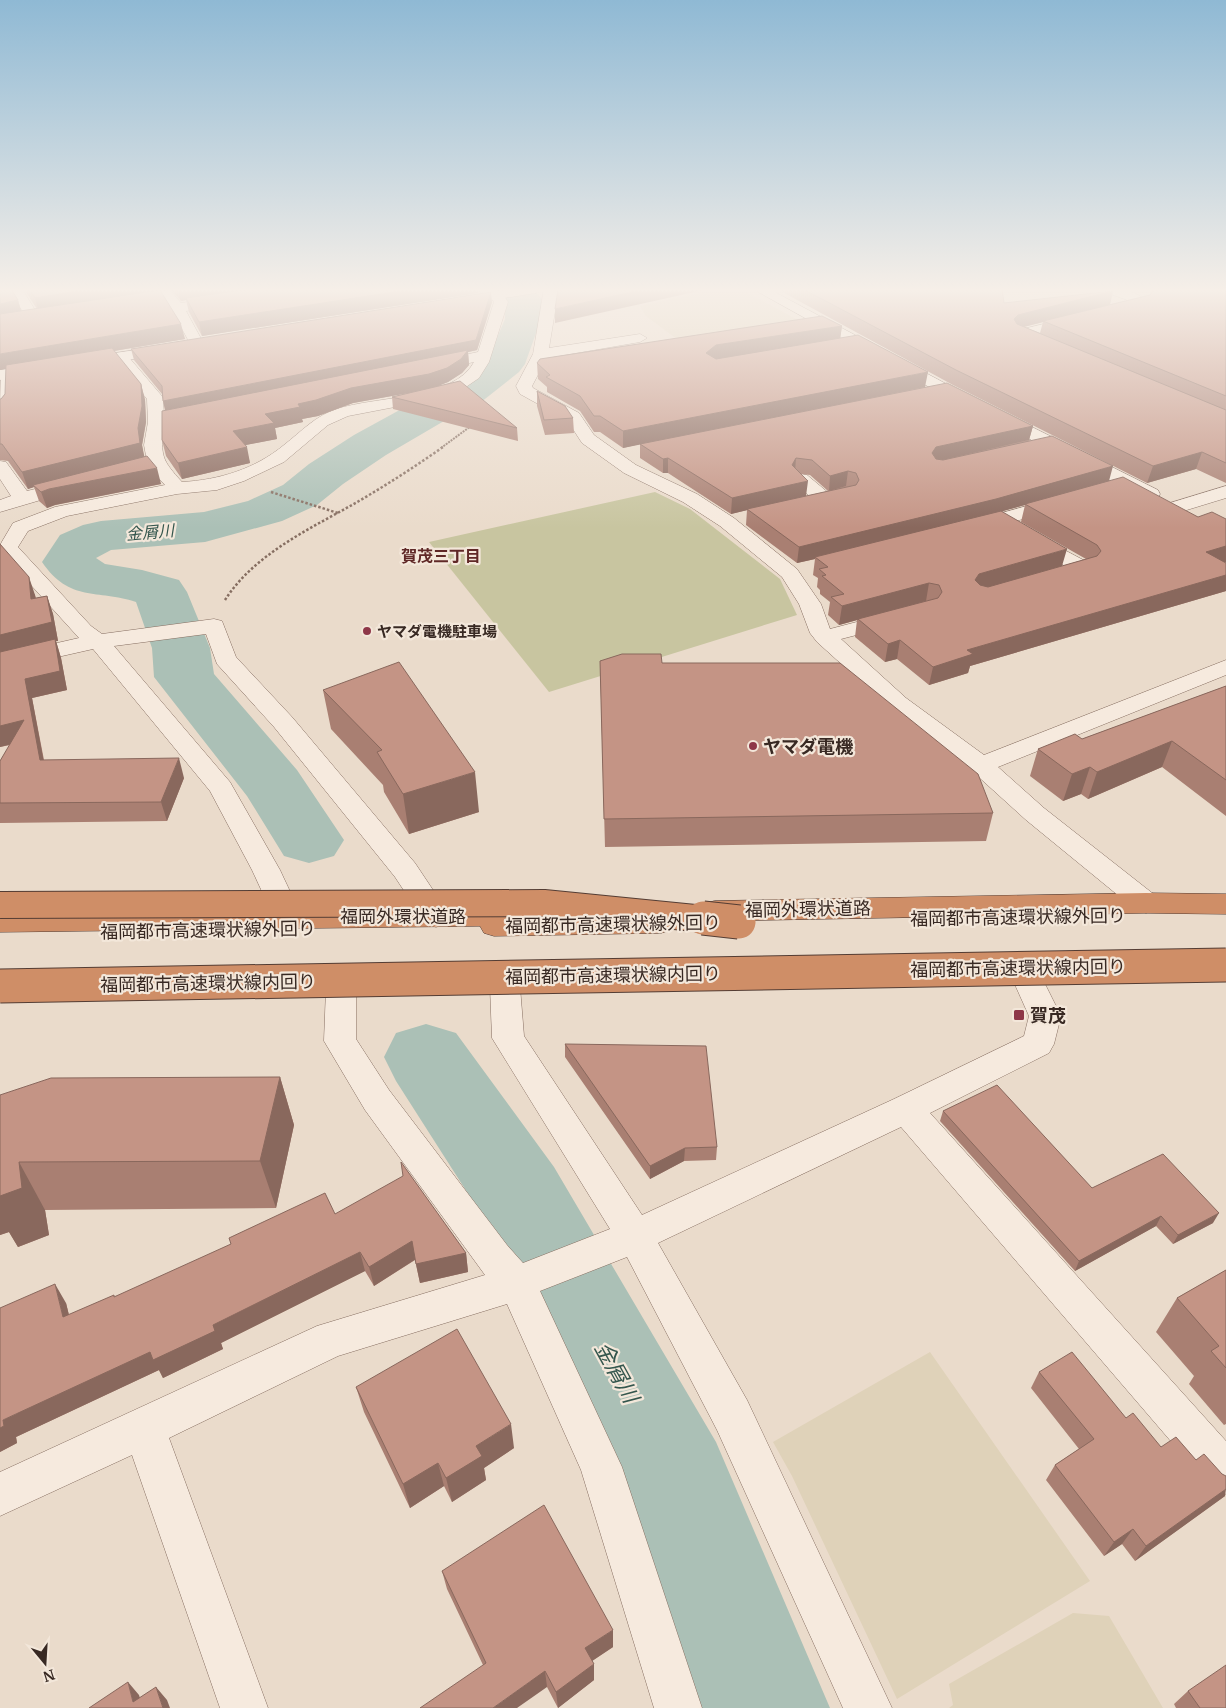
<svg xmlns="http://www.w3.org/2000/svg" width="1226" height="1708" font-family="Merriweather,'Noto Sans JP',serif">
  <rect width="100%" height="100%" fill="#eadbcb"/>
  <path fill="#dfd2b9" d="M718,289H740L811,327L690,349L646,316L640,306Z
    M930,1352L1090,1581L897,1699L792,1476L773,1442Z
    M1073,1613L1109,1616L1163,1708H949L953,1705L949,1684Z"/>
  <path fill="#c8c5a0" d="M655,492L690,509L780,579L797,615L549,692L429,542Z"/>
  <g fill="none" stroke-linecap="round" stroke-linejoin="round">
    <path fill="#abc0b6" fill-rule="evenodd" d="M492,289H533L541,298V319L525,364L519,372L471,410L456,414L386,455L343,484L317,505L282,521L205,542L111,550L96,558L105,564L142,570L179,580L187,592L210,648L214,674L297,770L344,840L334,856L309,863L284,856L247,796L154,677L152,648L136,602C97,589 70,603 42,562L60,535L83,525L101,521L204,512L248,501L283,485L309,464L354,435L427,395L442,391L482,363L488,359L505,319V302L497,296Z
      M426,1024L456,1033L554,1167L716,1442L830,1708H702L630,1505L488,1225L396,1081L384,1057L396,1033Z"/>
    <g stroke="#866e61" stroke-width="1">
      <path id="street" d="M10,289H22L40,318L38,321H28Z
        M155,289H169L181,303L276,289H307L300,293L186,311L204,344L197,348L192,347L171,309Z
        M475,289C490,288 500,288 508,302L489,362L479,378L460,391L426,401L348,416L328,425L284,462L244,481L217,490L177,494L67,516L28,531L18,547L91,626L102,634L214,619L222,621L236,657L292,717L415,863L451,917L446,924L436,927L426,924L395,877L274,727L217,664L206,634L114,646L230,782L280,870L302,917L297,924L287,927L277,924L252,870L210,791L93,649L0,670V656L79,638L1,552L0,545L13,523L55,507L165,485L152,471L138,474L132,473L129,469L132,465L147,461L144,445L148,422L147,399L116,360L113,357L116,354H126L161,395L163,398L164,415L199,409L205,410L207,414L205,418L164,426C160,456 162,460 182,482C219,480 255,469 284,445C302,431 315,416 337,409C376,396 454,400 474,362L432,371L424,366L427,363L478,352L494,302L492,298Z
        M544,289H556L558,293L549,348L640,334L647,338L640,342L547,358L532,386L533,388L579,413L594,435L636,465L697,494L734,518L797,569L821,604L830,629L891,613L899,614L902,619L899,624L841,639L906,698L984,755L1226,660V675L998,767L1044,808L1156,896L1160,903L1156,910L1146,913L1136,910L1026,820L972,771L890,708L817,642L810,633L799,604L782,577L720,526L683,502L624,473L582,443L567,420L520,394L516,386L533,354Z
        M1103,289C1120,288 1138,290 1148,304L1141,308L1130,301L1105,292Z
        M1077,316L1082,317L1084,320L1082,323L1034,335L1048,343L1046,346H1036L1013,334L1015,331Z
        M1,370L9,375L8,410L6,413L0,415Z
        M0,461L6,462L27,491L72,480L78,481L81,485L78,489L0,512V500L11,496L0,479Z
        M801,474L807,475L831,495L833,499L831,503H817L795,483L792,479L795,475Z
        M1226,486V498L1177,513L1170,511L1168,507L1170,503Z
        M1059,497L1066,499L1068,503L1066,507L976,532L969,530L966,526L969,522Z
        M1032,533L1091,564L1094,568C1088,577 1063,582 1052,579L1049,575L1052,571L1067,567L1025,543L1022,539L1025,535Z
        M1027,967L1038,970L1061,1016L1054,1044L1049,1053L930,1113L1226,1441V1494L1211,1488L901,1127L658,1243L747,1400L892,1708H843L717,1430L627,1257L540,1291L622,1467L702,1708H654L581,1470L507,1304L338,1356L169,1438L268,1708H220L132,1455L0,1516V1472L317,1326L485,1275L365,1110L324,1041L326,989L330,981L341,977L352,981L356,989V1039L389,1090L507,1245L523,1263L610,1229L492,1038L490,987L494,979L505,975L516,979L520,987L524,1036L642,1215L894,1099L1024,1036L1029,1016L1012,978L1016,970Z"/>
    </g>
    <g stroke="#684f44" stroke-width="1">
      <path id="secondary" d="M513,289H543L536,293L454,306L447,302L454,298Z
        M753,289H769L952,387L1158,490L1160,494L1158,498H1144L940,393Z
        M170,345L177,349L175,352L81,368L73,363L81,358Z
        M41,364L49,369L46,372L0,380V370Z"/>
    </g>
    <g stroke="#543d34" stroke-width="1">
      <path id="highway" d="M1146,893L1226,894V914L1146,913L714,921L704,918L700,911L704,904L714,901Z
        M513,905L523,908L527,915L661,913L671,916L676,923L671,930L661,933L494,936L484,933L480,926L0,932V912Z"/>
    </g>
    <path stroke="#866e61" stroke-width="2" stroke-dasharray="2 1" stroke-linecap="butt" d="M441,448L471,426"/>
    <path stroke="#866e61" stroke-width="2.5" stroke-dasharray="2.5 2" stroke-linecap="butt" d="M271,492L338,513
      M225,600C255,553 312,528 359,501C388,484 416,466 443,447"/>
    <use href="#street" fill="#f6eade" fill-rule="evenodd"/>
    <use href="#secondary" fill="#f6eade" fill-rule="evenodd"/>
    <use href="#highway" fill="#cf8e67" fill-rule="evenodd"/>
    <g stroke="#543d34" stroke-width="28" stroke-linecap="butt">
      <path id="highway-bridge-far1" d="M0,905L544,903L715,920"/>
    </g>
    <g stroke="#543d34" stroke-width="35" stroke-linecap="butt">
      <path id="highway-bridge" d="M703,918L739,922
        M0,986L1226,965"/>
    </g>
    <use href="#highway-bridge-far1" stroke="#cf8e67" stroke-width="26"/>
    <use href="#highway-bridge" stroke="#cf8e67" stroke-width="33"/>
  </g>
  <path fill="#a97f72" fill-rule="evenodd" d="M24,289H478V293L202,336L189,312L186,300L181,301L173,292L167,290L160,291L185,339L114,351L141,384L145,400L146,422L142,445L144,457L161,484L55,505L47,508L39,501L34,487L28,489L8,461L0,460V399H1L5,394L18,300L21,311L37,309Z
    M777,289H1002L1004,303L1110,305L1150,295L1152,289H1226V483L1196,469L1147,483L953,385ZM1043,322L1040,333L1024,327Z
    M492,302L477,350L468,352L469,365L462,373L448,382L440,385L517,428L518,441L393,409L392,397L408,393L353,403L318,416L302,419L303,422L275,428L277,439L245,445L250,463L182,479L166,456L162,440L165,410L162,394L134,360L131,349Z
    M842,326L840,338L925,387L1033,426L1029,440L1109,481L1198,517L1226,519V562H1224L1226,563V591L970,666L968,673L929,685L897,659L885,662L855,637L857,620L839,625L828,615L830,602L820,594V590L817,587L818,578L813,575L815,559L797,563L746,525L747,510L731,514L668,473H663L640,458V444L623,448L600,432H594L580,411L547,392V387L538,379L537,363ZM801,474L810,475L828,491L806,496ZM1025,505L1021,522L1086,559L1062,566L1002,511Z
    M537,391L573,418L574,433L545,435L537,406Z
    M0,544L35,595L36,598L47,596L53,614L58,641H56L61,658L67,690L32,698L44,760L184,778L167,821L0,823V761L10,745L0,747Z
    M600,661L662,663L993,813L986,841L605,847Z
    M1226,686V816L1162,767L1088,799L1081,794L1063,801L1030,776L1038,749L1082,739Z
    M323,690L479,812L409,834L384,792L383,785L331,729Z
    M565,1044L717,1147L716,1160L684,1161L650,1179L565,1057Z
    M280,1077L294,1125L276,1208L45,1210L49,1235L18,1247L9,1232L0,1235V1095Z
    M943,1111L1092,1188L1213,1223L1173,1244L1156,1226L1075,1271L940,1121Z
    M335,1214L466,1253L468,1272L420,1283L415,1260L374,1286L365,1271L221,1343L223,1349L163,1378L159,1370L16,1437L17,1443L0,1452L66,1303L69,1315Z
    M1226,1270V1424L1224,1425L1189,1384L1194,1376L1156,1332L1177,1298Z
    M1039,1372L1126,1418L1161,1447L1225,1496L1135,1561L1122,1544L1104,1556L1046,1480L1055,1465L1079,1449L1031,1388Z
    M356,1387L514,1448L484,1468L486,1480L452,1502L444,1486L410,1508L364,1412Z
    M442,1571L613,1647L592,1661L594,1680L558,1708L547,1687L483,1665L447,1589Z
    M1188,1691L1226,1708H1176L1174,1704Z"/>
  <path fill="#89685d" d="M90,289H166L167,290L39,312L35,298Z
    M178,289H265L186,298V300L181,301Z
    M414,289H478V293L202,336L199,322Z
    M646,289H708L555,323V309Z
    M1113,291L1110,305L1043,321V322L1015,329L1014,319L1018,315Z
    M491,292L492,302L477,350L468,352L469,365L462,373L448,382L431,389L353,403L318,416L302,419L303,422L275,428L277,439L236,447L233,431L265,414L351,388L166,413L163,401Z
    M18,300L22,315L0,319V304Z
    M181,324L185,339L0,370V354Z
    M842,326L840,340L705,368L706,353L716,345Z
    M928,372L925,387L623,448V431Z
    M141,384L145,400L146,422L142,445L145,460L33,485L34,487L28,489L22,472L138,428Z
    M1033,426L1029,440L934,462L932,453L936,447Z
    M247,447L250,463L182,479L178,463Z
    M1202,452L1196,469L1147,483L1153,466Z
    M668,458V473H663V459Z
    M796,458L795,473L792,465Z
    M1113,466L1109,481L993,514L815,557V559L797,563L799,547Z
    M157,468L161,484L55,505L47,508L41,492L49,489Z
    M848,471L846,486L829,491L830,476Z
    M808,481L806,496L731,514L732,498Z
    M1226,546V562L1200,570L1206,552Z
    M1067,549L1062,566L975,592V580L979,574Z
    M1226,575V591L970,666L968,673L929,685L933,667L967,650Z
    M29,577L35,595L38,617L31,599Z
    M929,583L926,601L839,625L842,606Z
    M47,596L53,614L58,641H56L61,658L67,690L32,698L47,779L0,656V635Z
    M900,640L897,659L885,662L888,644Z
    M24,720L32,739L0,747V726Z
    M1172,741L1162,767L1088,799L1097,772Z
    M179,758L184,778L167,821L161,802Z
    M1090,767L1081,794L1063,801L1072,774Z
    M475,772L479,812L409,834L403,794Z
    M280,1077L294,1125L276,1208L260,1161Z
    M685,1148L684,1161L650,1179V1166Z
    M19,1162L45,1210L49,1235L18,1247L9,1232L0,1235V1196Z
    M1219,1213L1213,1223L1173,1244L1178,1235Z
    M1161,1216L1156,1226L1075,1271L1079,1261Z
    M412,1241L416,1259L374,1286L369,1267Z
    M360,1252L365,1271L221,1343L223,1349L163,1378L159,1370L16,1437L17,1443L0,1452V1428L3,1420L150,1352L213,1325Z
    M466,1253L468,1272L420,1283L416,1264Z
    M55,1284L66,1303L74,1336L63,1317Z
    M511,1424L514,1448L484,1468L486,1480L452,1502L446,1478L476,1446Z
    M438,1463L444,1486L410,1508L403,1484Z
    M1226,1489L1225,1496L1135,1561L1146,1546Z
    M1133,1529L1122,1544L1104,1556L1114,1542Z
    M613,1630V1647L586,1665L585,1648Z
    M594,1664V1680L558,1708L556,1692Z
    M545,1671L547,1687L517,1708H493Z
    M128,1682L139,1695L143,1708L133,1702Z
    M156,1687L167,1700L170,1708H163Z"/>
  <path fill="#c49485" stroke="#89685d" d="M0,289H11L18,300L0,304Z
    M29,289H90L35,298Z
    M249,289H414L199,322L186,298Z
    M558,289H646L555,309Z
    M803,289H1002L1004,303L1113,291L1018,315L1014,319L1017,324L1226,410V463L1202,452L1153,466L956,370Z
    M1153,289H1226V396L1043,321L1150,295L1154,290Z
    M160,290L181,324L0,354V314Z
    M491,292L476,340L163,401L162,386L131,349Z
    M822,316L842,326L716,345L706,353L716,359L858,335L928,372L623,431L600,416H594L580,396L546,377L550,375L537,363L540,359Z
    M112,348L141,384L142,406L138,428L140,443L22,472L2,444H0V399H1L5,394L6,365Z
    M468,350L461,359L447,368L429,374L351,388L316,400L298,404L300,407L265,414L274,423L233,431L247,447L178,463L162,440V411Z
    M460,381L517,428L392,397Z
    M947,383L1033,426L936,447L932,453L936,459L943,460L1052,436L1113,466L996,499L799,547L747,509L856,485L859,480L856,473L848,471L830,476L812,460L796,458L792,465L808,481L732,498L668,458L663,459L640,444Z
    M537,391L565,406L573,418L544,420Z
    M147,456L157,468L49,489L41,492L33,485Z
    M1123,477L1198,517L1212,512L1226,519V546L1206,552L1226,563V575L967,650L973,654L933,667L900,640L888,644L858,619L938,598L942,592L939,585L929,583L842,606L831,597L844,594L822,576L826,575L819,569L828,567L815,557L1001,511L1067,549L979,574L975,580L980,585L988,587L1097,556L1101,551L1097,545L1025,504Z
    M0,544L29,577L31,599L47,596L52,622L0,635Z
    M55,639L60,671L25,679L40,760L179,758L161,802L0,803V761L24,720L0,726V652Z
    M622,654H661L662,663H840L978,774L993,813L604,819L600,661Z
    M399,662L475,772L403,794L377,752L382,750L323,690Z
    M1226,686V780L1172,741L1097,772L1090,767L1072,774L1038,749L1075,734L1082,739Z
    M565,1044L706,1046L717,1147L685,1148L650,1166Z
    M280,1077L260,1161L19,1162L22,1188L0,1196V1095L51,1078Z
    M997,1085L1092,1188L1163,1154L1219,1213L1178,1235L1161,1216L1079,1261L943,1111Z
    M401,1162L466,1253L416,1264L412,1241L369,1267L360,1252L213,1325L215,1331L153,1360L150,1352L3,1420L4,1426L0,1428V1308L55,1284L63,1317L114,1295V1297L231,1244L229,1238L325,1193L335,1214L403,1176Z
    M1226,1270V1368L1211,1351L1219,1346L1177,1298Z
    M457,1329L511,1424L476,1446L482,1456L446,1478L438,1463L403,1484L356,1387Z
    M1072,1352L1126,1418L1133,1413L1161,1447L1176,1437L1196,1460L1204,1454L1222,1474L1226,1476V1489L1146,1546L1133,1529L1114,1542L1055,1465L1094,1439L1039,1372Z
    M544,1505L613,1630L585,1648L594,1664L556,1692L545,1671L493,1708H420L486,1663L442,1571Z
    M1226,1665V1708H1200L1188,1691Z
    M128,1682L133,1702L156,1687L163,1708H89Z"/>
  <linearGradient id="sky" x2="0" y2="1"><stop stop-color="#8fb9d4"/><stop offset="0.55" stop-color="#f6efe8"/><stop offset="1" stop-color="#f6efe8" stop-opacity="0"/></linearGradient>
  <rect width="1226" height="528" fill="url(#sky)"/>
  <g fill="#8e3748" stroke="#f3e7da" stroke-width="2">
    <circle cx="367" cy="631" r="5"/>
    <circle cx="753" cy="746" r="5"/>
    <rect x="1013" y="1009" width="12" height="12" rx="2.5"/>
  </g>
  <g text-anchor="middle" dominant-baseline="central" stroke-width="4.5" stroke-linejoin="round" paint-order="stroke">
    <g font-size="15" font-weight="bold" fill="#382923" stroke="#f3e7da" text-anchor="start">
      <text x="377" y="631">ヤマダ電機駐車場</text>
    </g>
    <g font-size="16" font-style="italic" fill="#34564d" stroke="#f3e7da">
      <text transform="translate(150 532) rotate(-5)">金屑川</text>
    </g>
    <g font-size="16" font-weight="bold" fill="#602827" stroke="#f3e7da">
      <text x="441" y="556">賀茂三丁目</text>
    </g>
    <g font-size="18" font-weight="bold" fill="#382923" stroke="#f3e7da" text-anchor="start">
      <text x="763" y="746">ヤマダ電機</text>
      <text x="1030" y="1015">賀茂</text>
    </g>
    <g font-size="18" fill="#382923" stroke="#f3e7da">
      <text transform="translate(808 909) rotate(-1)">福岡外環状道路</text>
      <text x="403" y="916">福岡外環状道路</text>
      <text transform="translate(1018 917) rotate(-1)">福岡都市高速環状線外回り</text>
      <text transform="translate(613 924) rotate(-1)">福岡都市高速環状線外回り</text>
      <text transform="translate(208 930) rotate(-1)">福岡都市高速環状線外回り</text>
      <text transform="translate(1018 968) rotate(-1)">福岡都市高速環状線内回り</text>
      <text transform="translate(613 975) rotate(-1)">福岡都市高速環状線内回り</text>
      <text transform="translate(208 983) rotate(-1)">福岡都市高速環状線内回り</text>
    </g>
    <g font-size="22" font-style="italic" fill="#34564d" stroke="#f3e7da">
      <text transform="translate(617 1372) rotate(61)">金屑川</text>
    </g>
  </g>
  <g transform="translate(45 1663) rotate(162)" stroke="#f3e7da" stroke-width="4" paint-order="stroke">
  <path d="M0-4L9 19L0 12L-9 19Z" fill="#382923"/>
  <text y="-8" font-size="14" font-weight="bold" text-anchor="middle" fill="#382923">N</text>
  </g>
</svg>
